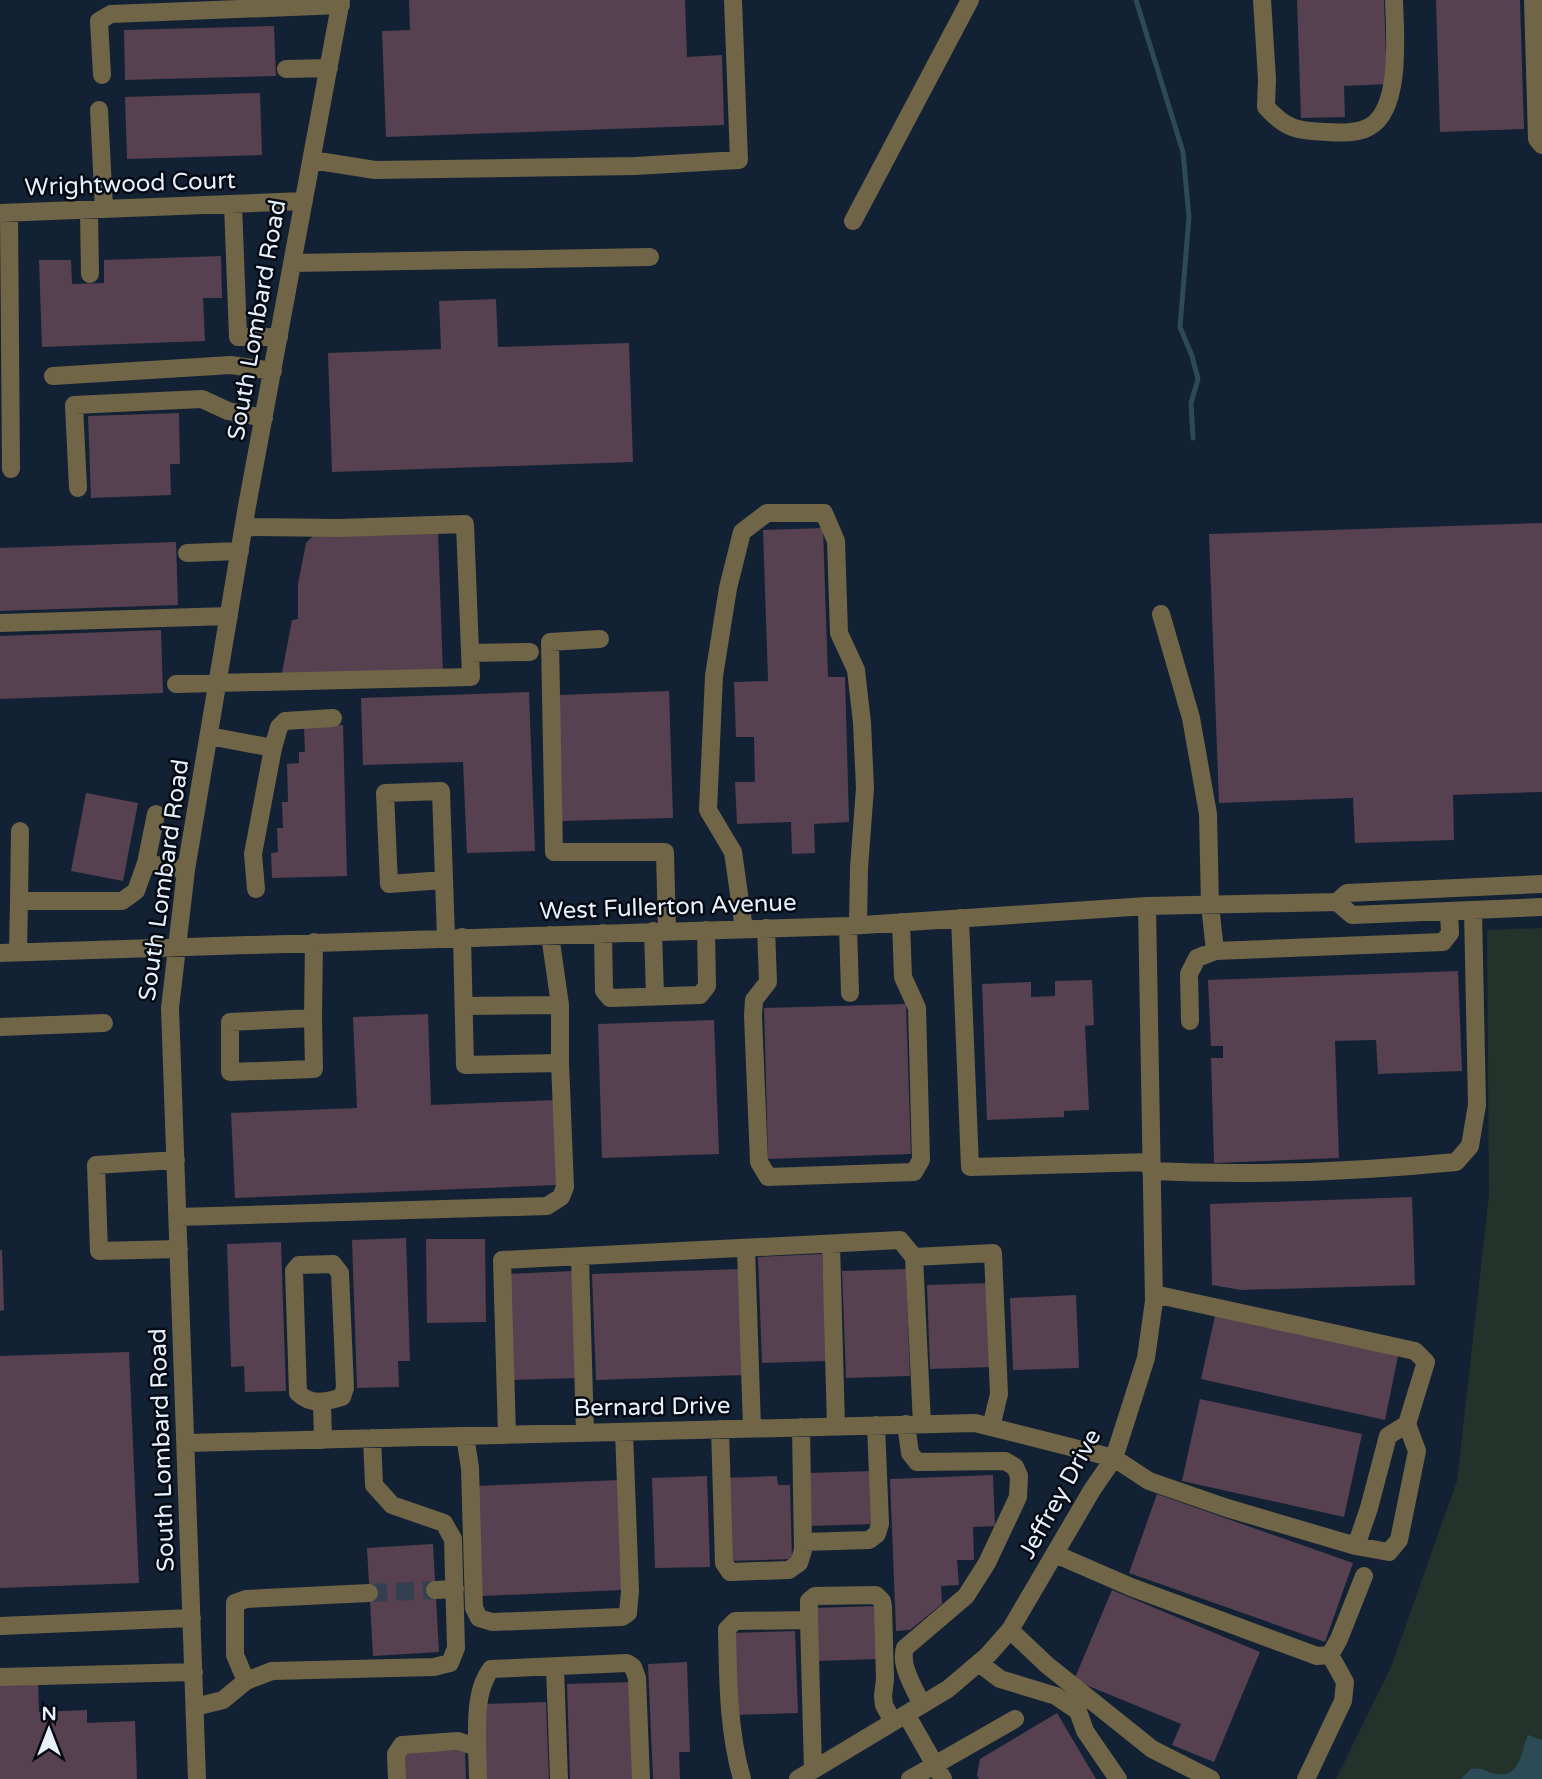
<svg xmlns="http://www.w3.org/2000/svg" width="1542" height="1779" font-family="'Varela Round',sans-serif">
  <rect width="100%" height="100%" fill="#122133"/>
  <path fill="#23332b" d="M1542,928V1779H1336L1391,1667L1457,1481L1489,1194L1487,930Z"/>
  <path fill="#2d4b57" d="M1528,1735L1542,1740V1779H1461L1471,1769C1486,1767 1485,1773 1497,1774C1521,1778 1521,1750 1528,1735Z"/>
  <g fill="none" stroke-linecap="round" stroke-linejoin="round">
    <path stroke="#2d4b57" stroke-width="5" d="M1136,0L1183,152L1189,217L1180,327L1192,356L1198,379L1191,403L1193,438"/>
  </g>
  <path fill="#57404f" d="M409,0H685L687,57L722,55L724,125L386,137L382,31L410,30Z
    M1297,0H1384L1387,84L1344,86L1345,117L1301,118Z
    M1436,0H1520L1524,129L1440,132Z
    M274,26L276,76L125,80L124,30Z
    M260,93L262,155L127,159L125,97Z
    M221,256L222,298H203L205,341L42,347L39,260H71L72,284L104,283V260Z
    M496,299L498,347L629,343L633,462L332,472L328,353L441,349L439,301Z
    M179,413L180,464H170L171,495L91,498L88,416Z
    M1542,523V792L1453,795L1454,840L1355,843L1353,798L1219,803L1209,534Z
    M823,528L828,677H845L849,822L814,824L815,853L792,854L791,822L737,824L735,782H755L754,737H736L734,682L768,681L763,530Z
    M438,532L443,673L287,678L282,673L292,620L298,619V584L306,543L313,536Z
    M176,542L178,605L0,611V548Z
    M161,630L163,693L0,699V636Z
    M669,691L673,818L562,821L558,695Z
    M529,692L535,851L467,853L463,762L363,765L361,698Z
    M343,725L347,876L272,878L271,853L278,852L277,828H283L282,802H288L287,764L299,763V752H305L304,726Z
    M86,793L138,803L123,881L71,871Z
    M1458,971L1462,1071L1378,1074L1376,1040L1335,1041L1339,1158L1214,1163L1211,1058H1223V1046H1211L1208,980Z
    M1092,980L1094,1025L1085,1026L1089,1110L1064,1111V1117L987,1120L982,984L1031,982V997L1055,996V981Z
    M906,1004L911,1154L768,1159L764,1008Z
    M428,1014L431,1105L555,1100L558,1185L235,1198L231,1113L357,1108L353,1017Z
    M714,1020L719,1154L602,1158L598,1024Z
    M1412,1197L1415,1285L1241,1290L1212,1285L1210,1204Z
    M406,1238L410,1361H398L399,1387L357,1388L352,1240Z
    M426,1239H485L486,1322L427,1323Z
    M281,1242L286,1391L245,1392L244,1366L231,1367L227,1244Z
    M0,1250H2L4,1310L0,1311Z
    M822,1254L827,1361L762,1363L758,1257Z
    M740,1269L744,1375L596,1380L592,1274Z
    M906,1269L910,1376L846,1378L842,1271Z
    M572,1271L576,1378L512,1380L508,1274Z
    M991,1283L993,1367L930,1369L927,1285Z
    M1076,1295L1079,1368L1013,1370L1010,1298Z
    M1215,1316L1398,1356L1385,1420L1201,1379Z
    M129,1352L139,1583L0,1588V1356Z
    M1200,1399L1362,1434L1344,1517L1182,1481Z
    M872,1471L874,1524L810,1526L809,1473Z
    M993,1475L995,1526L973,1527L974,1560H957L959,1585L941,1586L942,1604L910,1630L896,1631L890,1479Z
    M707,1476L710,1567L655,1568L652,1478Z
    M777,1476L778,1485H790L792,1559L728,1561L725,1478Z
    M619,1480L623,1590L482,1596L477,1486Z
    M1157,1494L1353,1563L1325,1642L1129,1573Z
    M433,1544L439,1652L373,1656L367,1548Z
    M1112,1590L1260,1652L1214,1762L1172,1745L1181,1724L1074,1680Z
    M877,1606L879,1659L816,1661L814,1608Z
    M795,1631L798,1713L735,1715L732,1633Z
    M687,1662L690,1752H679L680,1779H653L648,1664Z
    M38,1679L39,1712L87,1710V1723L135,1721L137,1779H0V1681Z
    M630,1682L633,1779H570L567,1684Z
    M546,1702L549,1779H486L483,1704Z
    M1057,1713L1096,1779H979L977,1775L980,1759Z
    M465,1750L466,1779H402L401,1752Z"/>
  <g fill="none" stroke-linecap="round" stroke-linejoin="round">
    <path stroke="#324051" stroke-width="18" stroke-dasharray="18 9" stroke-linecap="butt" d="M369,1593L435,1590"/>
    <path stroke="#716548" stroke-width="18" d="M1262,0L1267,79L1266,107C1286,129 1297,131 1327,132C1339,133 1359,133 1369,127C1402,110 1395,32 1394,0
      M1533,0L1537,139L1542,145
      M286,69L329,68
      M102,75L99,21L111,14L341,5
      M99,110L104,209
      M312,160L375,170L635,166L739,160L733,0
      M233,204L238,337H279
      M89,210L90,274
      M0,213L304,201
      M9,213L11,469
      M853,221L970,0
      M293,263L650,257
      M53,376L231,365L273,371
      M78,488L74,405L202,399L228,411L264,418
      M187,553L240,551
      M1161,614L1191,718L1208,814L1210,905L1215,951L1443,942L1450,933L1449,911
      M0,623L229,616
      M600,639L550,642L554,852H665L667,931
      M470,653L530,652
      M176,684L471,677L465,524L339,528L244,527
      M209,736L273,748L279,727L285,721L333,718
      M146,863L186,870
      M444,880L389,884L385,793L441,791L446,938
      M256,889L253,854L273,748
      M19,901L20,831
      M1337,902L1347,893L1542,884
      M960,918L970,1167L1151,1162
      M848,926L850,993
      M766,928L768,982L754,1000L753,1016L759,1162L768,1177L914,1172L921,1160L917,1008L903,977L901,922
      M744,929L733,852L708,810L714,676L728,588L742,532L767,513H824L836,541L839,633L856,670L862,723L865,788L859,868L858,925
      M653,931L655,996
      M603,933L604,991L610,998L700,995L707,986L706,930
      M462,937L465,1065L560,1063V1005L550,935
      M18,952L19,901H122L136,891L146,863L156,814
      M0,953L848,926L1147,906L1337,902L1352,915L1542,907
      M464,1006L560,1005
      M313,1018L314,1069L230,1072V1022L313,1018L314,942
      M1190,1021L1189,974L1197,958L1215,951
      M0,1027L104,1023
      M176,1160L96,1165L99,1251L179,1249
      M1151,1171C1254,1176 1354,1172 1456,1162L1470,1146L1477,1105L1473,910
      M178,1217L547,1206L561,1197L565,1187L560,1063
      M831,1244L836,1426
      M746,1248L752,1428
      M580,1257L585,1433
      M914,1257L922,1424
      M333,1264L340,1273L345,1388L342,1397C326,1402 312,1406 298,1393L294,1271L299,1265Z
      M322,1403L323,1440
      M906,1424L910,1453L917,1462L1005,1461L1015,1467L1019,1476L1018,1497L987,1563L966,1596L905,1648C899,1665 915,1689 922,1705
      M720,1429L724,1563L730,1572L789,1570L799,1563L803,1550L801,1427
      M507,1435L502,1260L900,1240L914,1257L993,1253L999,1394L991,1427
      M465,1436L470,1468L474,1608L479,1618L492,1622L622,1617L628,1613L630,1591L624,1432
      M187,1443L975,1423L1114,1458L1149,1481L1227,1508L1356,1546L1369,1508L1388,1436L1407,1424L1426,1362L1415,1351L1154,1294
      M803,1542L869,1540L877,1534L880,1524L876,1425
      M1356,1546L1389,1552L1399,1540L1417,1451L1407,1424
      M1055,1554L1131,1587L1317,1656L1330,1655L1339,1639L1364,1576
      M435,1590L455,1589
      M809,1620L813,1770
      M0,1626L192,1618
      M1010,1630L1047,1665L1152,1749L1211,1779
      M979,1663L1000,1679L1056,1696L1078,1711L1085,1731L1118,1779
      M555,1667L559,1779
      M0,1677L194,1672
      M246,1681L235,1655V1603L246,1599L369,1593
      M195,1707L223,1700L246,1681L272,1671L434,1667L450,1663L456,1648L453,1539L444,1523L392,1505L374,1485L372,1438
      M906,1714L943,1779
      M477,1747C477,1722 475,1690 491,1669L627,1663L633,1667L637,1678L641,1779
      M197,1779L170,1008L186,870L247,506L341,0
      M397,1779L396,1754L402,1745L458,1741L477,1747L478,1779
      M742,1779C728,1730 728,1679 727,1629L735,1621L809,1620V1601L815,1596L876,1595L882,1601L883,1607L885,1679L883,1696L884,1705L893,1722
      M798,1779L948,1689L988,1655L1010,1630L1092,1490L1114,1458L1146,1358L1154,1301L1147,906
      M910,1779L1015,1719
      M1306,1779L1343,1701L1345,1682L1330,1655"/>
  </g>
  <g text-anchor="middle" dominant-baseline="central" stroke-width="5" stroke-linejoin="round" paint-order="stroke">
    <g font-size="24" fill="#e7f1fd" stroke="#050a12">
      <text transform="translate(130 184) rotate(-2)">Wrightwood Court</text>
      <text transform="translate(257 320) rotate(-80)">South Lombard Road</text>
      <text transform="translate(164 880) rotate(-82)">South Lombard Road</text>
      <text transform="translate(668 907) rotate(-2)">West Fullerton Avenue</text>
      <text transform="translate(652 1407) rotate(-1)">Bernard Drive</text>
      <text transform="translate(162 1450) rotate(-92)">South Lombard Road</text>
      <text transform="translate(1060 1494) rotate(-61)">Jeffrey Drive</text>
    </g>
  </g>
  <g transform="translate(49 1730)" stroke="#050a12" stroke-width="5" paint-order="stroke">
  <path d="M0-5L12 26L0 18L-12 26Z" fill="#e7f1fd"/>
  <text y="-10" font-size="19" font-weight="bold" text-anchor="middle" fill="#e7f1fd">N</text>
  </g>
</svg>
